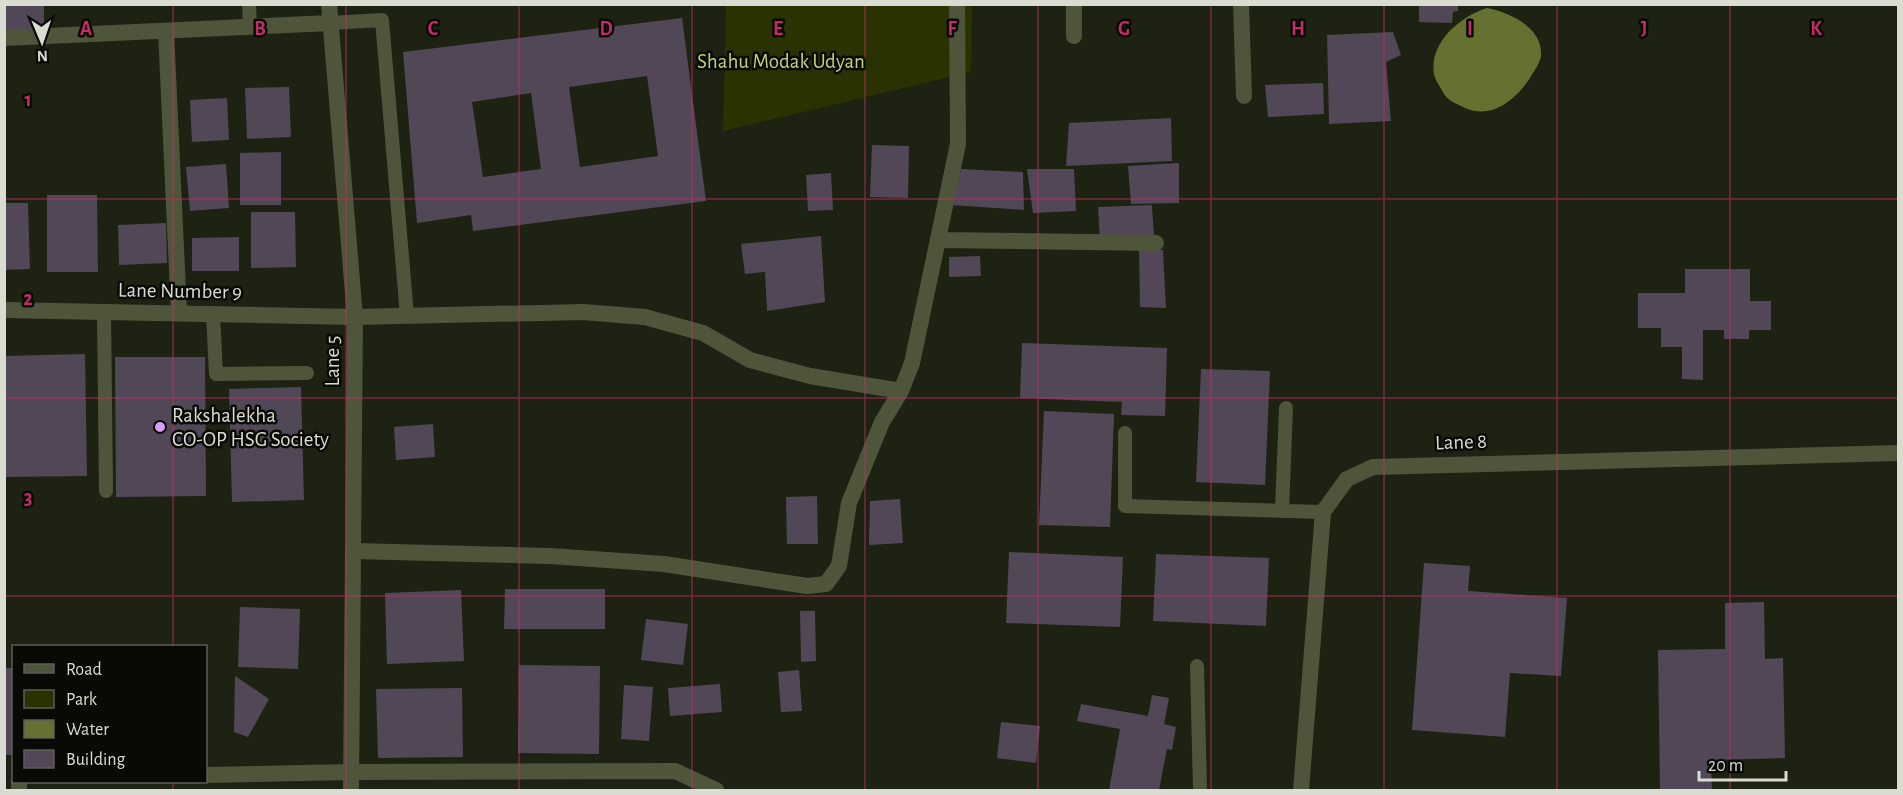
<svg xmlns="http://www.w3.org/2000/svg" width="1903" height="795" font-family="'Alegreya Sans',sans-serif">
  <rect width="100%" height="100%" fill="#1e2212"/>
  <path fill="#2b3201" d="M726,5H972L971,72L723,131Z"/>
  <path fill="#657130" d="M1487,8C1508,12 1540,26 1541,52C1542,59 1537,67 1533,73C1519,97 1493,122 1463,107C1455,103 1449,101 1444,94C1441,88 1435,80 1434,74C1429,42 1461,16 1487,8Z"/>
  <path fill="#514757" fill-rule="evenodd" d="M4,4H44V30L4,32Z
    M1419,4H1458V11L1453,12L1452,23L1419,22Z
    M682,18L706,201L473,231L471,215L417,223L403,52ZM647,76L658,156L580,167L569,87ZM531,93L541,169L483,177L472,102Z
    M1393,32L1401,55L1386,62L1391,121L1329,124L1327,35Z
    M1323,83L1324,114L1268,117L1265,85Z
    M289,87L291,137L247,139L245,88Z
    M227,98L229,140L192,142L190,100Z
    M1171,118L1172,161L1066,166L1069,123Z
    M872,145L909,146L908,198L870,197Z
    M281,152V205H240V153Z
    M1179,163V203L1131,204L1128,166Z
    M226,164L229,208L190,211L186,167Z
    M961,169L1023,172L1024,210L952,205Z
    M1027,169H1074L1076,211L1033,213Z
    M831,173L833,210L808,211L806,175Z
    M47,195H97L98,272H47Z
    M4,203H28L30,269L4,270Z
    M1152,205L1154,238L1100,241L1098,207Z
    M251,212H295L296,267L251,268Z
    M166,223L167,263L119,265L118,225Z
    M821,236L825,302L767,311L765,272L745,274L741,244Z
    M239,237V271H192V238Z
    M1139,249L1163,250L1166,308L1140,307Z
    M980,256L981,276L949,277V257Z
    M1685,269H1750V301H1771V330H1749V339H1724V330H1703V380L1682,379V347H1661V328H1638V293H1685Z
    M1022,343L1167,348L1165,416L1121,415L1122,402L1020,398Z
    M85,354L87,476L4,477V356Z
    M115,357H205L206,496L116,497Z
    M1201,369L1270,371L1265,485L1196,482Z
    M301,387L304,500L232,502L229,389Z
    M1044,411L1114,414L1110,527L1039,525Z
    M433,424L435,457L396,460L394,427Z
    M817,496L818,544H787L786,497Z
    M900,499L903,543L869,545L870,501Z
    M1009,552L1123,557L1120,627L1006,623Z
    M1156,554L1269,558L1266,626L1153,621Z
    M1424,563L1470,566L1468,591L1567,598L1561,676L1510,673L1505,737L1412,730Z
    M505,589H605V629H504Z
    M461,590L464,661L387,664L385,593Z
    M1764,602L1765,659L1783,658L1785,758L1711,760L1712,790H1660L1658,650L1725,649V603Z
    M240,607L300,609L298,669L238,667Z
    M800,611H815L816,661L801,662Z
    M646,619L688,624L683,665L641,660Z
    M519,665L600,666L599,754L518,753Z
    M4,668H14V755H4Z
    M799,670L802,711L781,712L778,672Z
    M235,676L269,699L248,737L234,732Z
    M720,684L722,712L670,716L668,688Z
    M624,685L653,687L649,741L621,739Z
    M462,688L463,757L378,758L376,689Z
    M1152,695L1169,698L1164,724L1176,727L1172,750L1167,749L1159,790H1109L1120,729L1077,721L1081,704L1148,716Z
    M1001,722L1040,726L1036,763L997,758Z"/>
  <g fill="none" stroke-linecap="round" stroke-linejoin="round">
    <path stroke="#4f553b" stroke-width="14" d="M249,4L250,27
      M330,23L382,20L407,316
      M104,312L106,491
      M213,314L216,374L307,373
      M1125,433V506L1323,512
      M1282,511L1286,408
      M1197,666L1200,790"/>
    <path stroke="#4f553b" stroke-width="16" d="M329,4L355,317L351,790
      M1074,4V36
      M1241,4L1244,96
      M166,31L179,313
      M4,38L330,23
      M938,240L1156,243
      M4,310L355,317L583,312L645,317L703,333L750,360L810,376L901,391
      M354,551L550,556L664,564L807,586L826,584L839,566L849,503L882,422L901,391L912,363L958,144L957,4
      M206,775L351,772L675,771L716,790
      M19,782V790
      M1301,790L1323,512L1347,479L1373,467L1898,453"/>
  </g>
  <path fill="none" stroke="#c42c67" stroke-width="1.5" stroke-opacity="0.55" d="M173,4V646M346,4V790M519,4V790M692,4V790M865,4V790M1038,4V790M1211,4V790M1384,4V790M1557,4V790M1730,4V790M4,199H1898M4,398H1898M4,596H1898M173,782V790"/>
  <circle fill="#d69bf9" stroke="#090a05" stroke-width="2" cx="160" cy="427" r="6"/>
  <g text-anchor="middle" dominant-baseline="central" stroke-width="5" stroke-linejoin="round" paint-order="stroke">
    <g font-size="21" fill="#c0d276" stroke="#090a05">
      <text x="781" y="61">Shahu Modak Udyan</text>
    </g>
    <g font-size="21" fill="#dadcd2" stroke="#090a05">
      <text transform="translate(180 291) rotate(1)">Lane Number 9</text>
      <text transform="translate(332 361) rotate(-90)">Lane 5</text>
      <text transform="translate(1461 442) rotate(-2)">Lane 8</text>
    </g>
    <g font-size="21" fill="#dadcd2" stroke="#090a05" text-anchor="start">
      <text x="172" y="415">Rakshalekha<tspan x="172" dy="24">CO-OP HSG Society</tspan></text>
    </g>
  </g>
  <g font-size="20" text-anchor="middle" font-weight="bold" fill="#c42c67" stroke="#090a05" stroke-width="5" stroke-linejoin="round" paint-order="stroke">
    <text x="86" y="35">A</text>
    <text x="260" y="35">B</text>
    <text x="433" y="35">C</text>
    <text x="606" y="35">D</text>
    <text x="778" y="35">E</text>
    <text x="952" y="35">F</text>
    <text x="1124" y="35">G</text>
    <text x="1298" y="35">H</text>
    <text x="1470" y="35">I</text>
    <text x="1644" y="35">J</text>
    <text x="1816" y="35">K</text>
    <text x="28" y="106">1</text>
    <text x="28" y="305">2</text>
    <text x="28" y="504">3</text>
  </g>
  <rect width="1903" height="795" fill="none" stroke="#dadcd2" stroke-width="12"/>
  <rect x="12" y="645" width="195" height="138" fill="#090a05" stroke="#5d5e57" stroke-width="1.5"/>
  <rect x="24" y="664" width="30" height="9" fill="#4f553b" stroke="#5d5e57" stroke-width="1.5"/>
  <text x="66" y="675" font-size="18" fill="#dadcd2">Road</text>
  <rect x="24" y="690" width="30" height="18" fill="#2b3201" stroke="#5d5e57" stroke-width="1.5"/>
  <text x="66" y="705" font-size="18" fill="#dadcd2">Park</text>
  <rect x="24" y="720" width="30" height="18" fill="#657130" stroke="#5d5e57" stroke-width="1.5"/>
  <text x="66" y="735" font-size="18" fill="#dadcd2">Water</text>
  <rect x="24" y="750" width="30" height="18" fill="#514757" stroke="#5d5e57" stroke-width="1.5"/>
  <text x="66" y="765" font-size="18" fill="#dadcd2">Building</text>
  <g transform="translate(42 42) rotate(178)" stroke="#090a05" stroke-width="4.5" paint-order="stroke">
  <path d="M0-4.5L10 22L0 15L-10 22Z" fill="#dadcd2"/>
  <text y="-9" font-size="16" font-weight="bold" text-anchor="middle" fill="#dadcd2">N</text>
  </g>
  <path d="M1699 771v9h87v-9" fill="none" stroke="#dadcd2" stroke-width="3"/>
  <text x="1708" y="771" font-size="18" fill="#dadcd2" stroke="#090a05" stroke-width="4.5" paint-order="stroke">20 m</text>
</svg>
